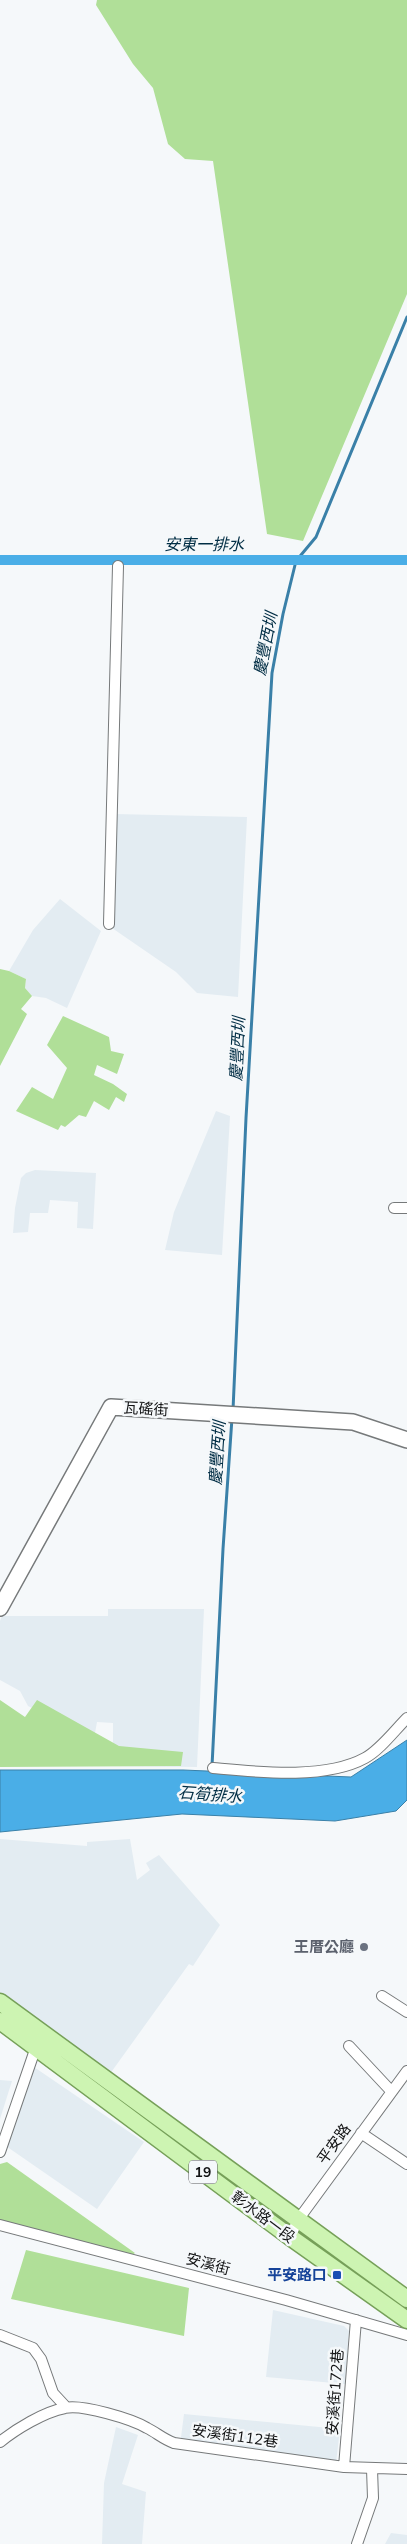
<svg xmlns="http://www.w3.org/2000/svg" width="407" height="2544" font-family="'Nunito Sans','Noto Sans TC',sans-serif">
  <rect width="100%" height="100%" fill="#f5f8fa"/>
  <path fill="#e3ecf2" d="M115,814L247,817L238,997L197,993L176,972L112,928Z
    M60,899L101,931L67,1008L46,998L32,996L25,988L26,979L9,971L33,930Z
    M216,1111L230,1116L222,1255L165,1250L174,1212Z
    M35,1170L96,1173L93,1229L77,1228L78,1202L50,1200L48,1213H30L28,1232L13,1233L15,1208L21,1178L26,1173Z
    M108,1609H204L197,1767L113,1766V1723L97,1722L95,1733L80,1732L28,1706L20,1691L0,1680V1621L2,1616H108Z
    M0,1839L87,1846V1842L130,1839L137,1880L150,1870L146,1863L159,1855L220,1925L193,1966L189,1964L107,2078L0,1999Z
    M31,2065L144,2142L97,2209L3,2144Z
    M0,2080L12,2081L0,2119Z
    M273,2310L344,2326L349,2331L345,2384L266,2377Z
    M184,2414L340,2429L336,2463L180,2445Z
    M116,2427L138,2435L122,2484L146,2492L142,2544H102L104,2483Z
    M391,2533L407,2535V2544H385Z"/>
  <path fill="#b0df98" d="M97,0H407V294L303,541L267,534L213,161L185,159L168,144L153,88L133,64L96,5Z
    M0,969L9,971L26,979L25,988L32,996L21,1009L27,1014L0,1066Z
    M63,1016L109,1037L111,1051L124,1054L117,1074L97,1065L94,1075L113,1084L127,1094L124,1102L116,1097L109,1110L94,1101L86,1117L79,1115L65,1127L61,1125L58,1130L16,1111L32,1087L53,1099L67,1068L47,1045Z
    M0,1700L25,1717L37,1700L119,1746L183,1752L181,1766L0,1767Z
    M7,2162L135,2253L131,2256L0,2224V2164Z
    M26,2250L189,2288L184,2336L11,2299Z"/>
  <path fill="#4aaee7" stroke="#3a80a8" d="M407,1740V1800L396,1811L335,1821L182,1814L0,1832V1770H183L351,1777Z"/>
  <g fill="none" stroke-linecap="round" stroke-linejoin="round">
    <path stroke="#3a80a8" stroke-width="3" d="M233,1410L246,1118L272,673L283,614L296,561L316,537L407,317
      M212,1766L223,1549L232,1418"/>
    <path stroke="#4aaee7" stroke-width="10" d="M0,560H407"/>
    <g stroke="#76797a" stroke-width="12">
      <path id="street" d="M109,924L118,566
        M394,1208H407
        M213,1768C257,1772 325,1780 365,1758C380,1750 394,1731 407,1718
        M382,1996L407,2012
        M349,2046L391,2091
        M361,2133L407,2164
        M0,2152L37,2044
        M0,2225L286,2300L407,2335
        M290,2237L298,2220L407,2071
        M0,2335L33,2348L41,2359L53,2393L66,2407
        M0,2442C16,2429 44,2412 65,2408C82,2404 132,2419 147,2428C157,2433 163,2439 174,2443L344,2467L407,2469
        M344,2467L356,2320
        M357,2544L373,2498L372,2469"/>
    </g>
    <g stroke="#76797a" stroke-width="18">
      <path id="secondary" d="M0,1608L111,1407L353,1422L407,1440"/>
    </g>
    <g stroke="#76a059" stroke-width="19">
      <path id="primary" d="M0,2002L407,2299
        M0,2021L290,2237L407,2320"/>
    </g>
    <use href="#street" stroke="#fff" stroke-width="10"/>
    <use href="#secondary" stroke="#fff" stroke-width="15"/>
    <use href="#primary" stroke="#cdf4b2" stroke-width="16"/>
  </g>
  <circle fill="#6b7280" stroke="#f5f8fa" stroke-width="2" cx="364" cy="1947" r="5"/>
  <rect fill="#1a4fb4" stroke="#f5f8fa" stroke-width="2" x="332" y="2270" width="10" height="10" rx="2.5"/>
  <g text-anchor="middle" dominant-baseline="central" stroke-width="5" stroke-linejoin="round" paint-order="stroke">
    <rect fill="#f5f8fa" stroke="#57585a" stroke-width="1" x="189" y="2160.5" width="28" height="23" rx="4"/>
    <g font-size="14" font-weight="bold" fill="#131415">
      <text x="203" y="2172">19</text>
    </g>
    <g font-size="15" fill="#131415" stroke="#f5f8fa">
      <text transform="translate(146 1409) rotate(3)">瓦磘街</text>
      <text transform="translate(334 2144) rotate(-54)">平安路</text>
      <text transform="translate(263 2217) rotate(37)">彰水路一段</text>
      <text transform="translate(208 2264) rotate(15)">安溪街</text>
      <text transform="translate(335 2392) rotate(-86)">安溪街172巷</text>
      <text transform="translate(235 2436) rotate(8)">安溪街112巷</text>
    </g>
    <g font-size="15" font-weight="bold" fill="#5b616d" stroke="#f5f8fa" text-anchor="end">
      <text x="354" y="1947">王厝公廳</text>
    </g>
    <g font-size="15" font-weight="bold" fill="#164399" stroke="#f5f8fa" text-anchor="end">
      <text x="327" y="2275">平安路口</text>
    </g>
    <g font-size="16" font-style="italic" fill="#002d44" stroke="#f5f8fa">
      <text x="204" y="545">安東一排水</text>
      <text transform="translate(266 644) rotate(-79)">慶豐西圳</text>
      <text transform="translate(238 1049) rotate(-87)">慶豐西圳</text>
      <text transform="translate(218 1453) rotate(-86)">慶豐西圳</text>
      <text transform="translate(210 1795) rotate(4)">石筍排水</text>
    </g>
  </g>
</svg>
